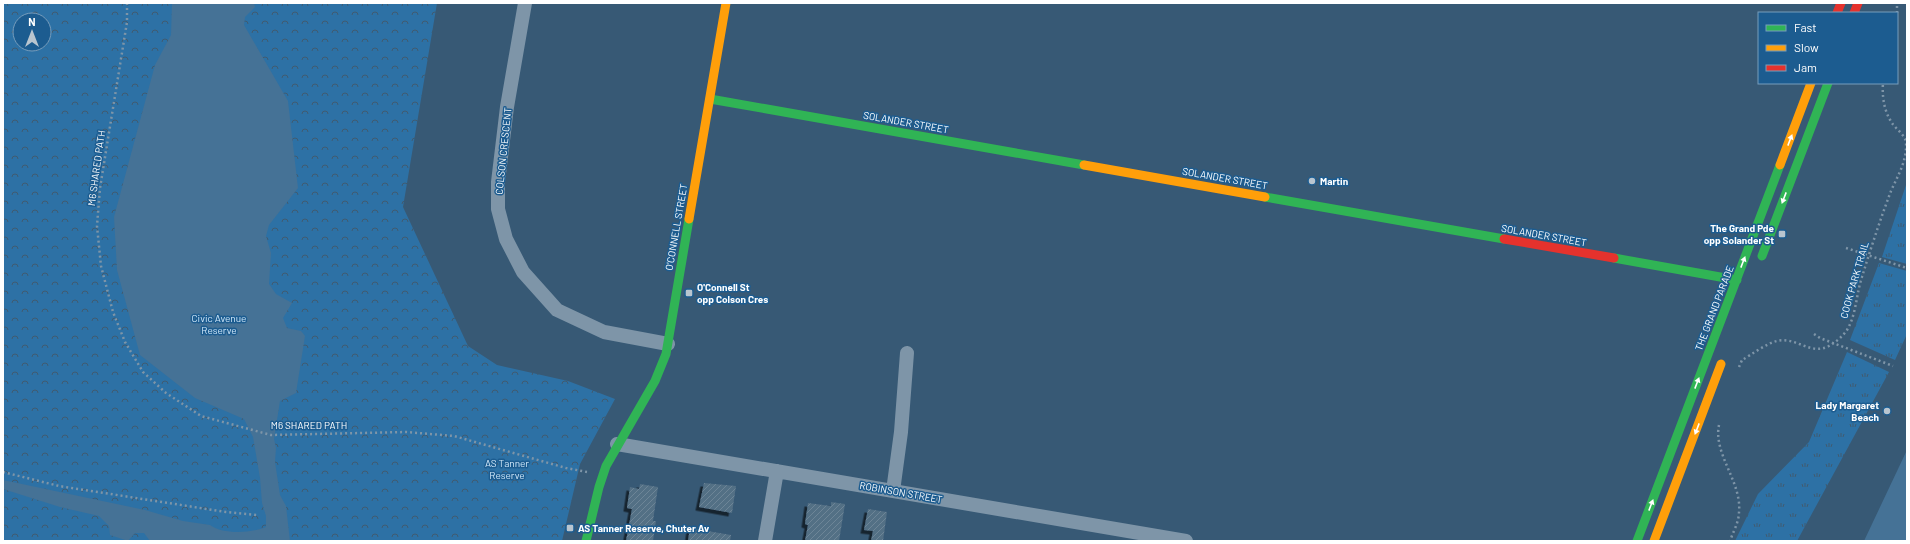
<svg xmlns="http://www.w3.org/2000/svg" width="1910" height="544" font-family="Barlow,sans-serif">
  <defs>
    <pattern id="grass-tufts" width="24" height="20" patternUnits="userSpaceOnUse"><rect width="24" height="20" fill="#2d71a5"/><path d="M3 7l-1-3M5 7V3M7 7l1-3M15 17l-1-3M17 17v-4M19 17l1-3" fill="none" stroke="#405b70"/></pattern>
    <pattern id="forest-crowns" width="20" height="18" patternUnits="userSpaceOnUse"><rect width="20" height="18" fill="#2d71a5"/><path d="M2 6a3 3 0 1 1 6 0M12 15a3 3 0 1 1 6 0" fill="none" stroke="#405b70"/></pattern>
    <pattern id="building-hatch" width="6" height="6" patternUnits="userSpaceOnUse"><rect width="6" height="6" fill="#536f85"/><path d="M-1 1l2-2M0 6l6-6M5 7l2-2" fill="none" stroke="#6d8597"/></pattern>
    <filter id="shadow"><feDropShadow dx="-3.5" dy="3.5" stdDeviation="0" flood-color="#0009"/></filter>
  </defs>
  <rect width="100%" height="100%" fill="#375975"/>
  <path fill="url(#grass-tufts)" d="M1907,182V264L1882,257Z
    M1879,263L1907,271V334L1895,360L1850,340Z
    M1847,352L1889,372L1797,541H1735L1758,494L1809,442Z"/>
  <path fill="url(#forest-crowns)" fill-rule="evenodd" d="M3,3H437L403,207L468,346L497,365L568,381L615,399L580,464L562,541H3ZM20,20H44V44H20Z"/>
  <path fill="#457296" d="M172,3H254L255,7L245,17L244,25L288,101L298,188L269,225L266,236L271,253L269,284L276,294L292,303L283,318L287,328L301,331L305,336L296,393L280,401L274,439L276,448L275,462L280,495L286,506L290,541H150L144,533H135L128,541L110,535L109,526L99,516L60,507L3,489V480L145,510L183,521L210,525C224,535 251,533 266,527V516L262,503L260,478L253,437L244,419L195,398L140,355L117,270L114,217L155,65L171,35Z
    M1907,450V541H1864Z"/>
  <path fill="url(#building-hatch)" filter="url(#shadow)" d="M704,483L736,486L732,513L699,507Z
    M640,484L658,487L653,521H656L653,541H626L632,509L627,508L630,487L639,489Z
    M831,502L845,504L839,541H805L808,525L805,524L808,503L831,506Z
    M868,509L887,512L883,541H871L873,531L864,530Z
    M690,528L731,535L730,541H688Z"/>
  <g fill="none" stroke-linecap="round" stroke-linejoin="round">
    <path stroke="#7e95a8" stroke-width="2.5" stroke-dasharray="2 3" stroke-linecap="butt" d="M127,3V22L100,188L97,226L101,266L113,312L125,342L143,372L166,393L201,416L271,435L406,432L454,436L566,468L587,472
      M1897,13V3
      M1846,248L1907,268
      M1814,334L1820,338L1893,366
      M1739,367L1742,360C1751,355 1767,343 1777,341C1795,336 1811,356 1829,346C1836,342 1843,336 1847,330C1856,315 1856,297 1861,280C1870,251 1880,220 1891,191C1898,175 1907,161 1906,143C1906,136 1896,129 1892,123C1884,111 1882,97 1883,83
      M1719,425C1713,454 1742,482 1739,512C1739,522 1733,532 1730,541
      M3,472L59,486L226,512L257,515"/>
    <path stroke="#7e95a8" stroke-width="14" d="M525,3L507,107L498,182V209L506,239L523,272L557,310L604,332L668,344
      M617,444L1186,541
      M893,491L901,432L907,353
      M765,541L777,471"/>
    <path stroke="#30b455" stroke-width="9" d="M710,99L1084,165
      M1265,197L1504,239
      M1762,256L1828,83
      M1614,258L1737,280
      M586,541L599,487L606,466L655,381L666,354L689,219
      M1637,541L1780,165"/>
    <path stroke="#ff9f0a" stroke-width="9" d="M1084,165L1265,197
      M1780,165L1811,83
      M689,219L726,3
      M1654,541L1721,364"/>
    <path stroke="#e5322d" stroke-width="9" d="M1837,13L1841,3
      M1854,13L1858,3
      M1504,239L1614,258"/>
  </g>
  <defs><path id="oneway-solid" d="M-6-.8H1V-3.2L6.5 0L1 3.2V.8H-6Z"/></defs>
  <g fill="#fff">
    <use href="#oneway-solid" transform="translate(1790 140) rotate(-69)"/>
    <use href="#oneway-solid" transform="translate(1784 198) rotate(111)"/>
    <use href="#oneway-solid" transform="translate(1743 262) rotate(-69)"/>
    <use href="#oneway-solid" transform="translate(1697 383) rotate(-69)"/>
    <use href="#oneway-solid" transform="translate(1697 429) rotate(111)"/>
    <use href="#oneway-solid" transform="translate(1651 505) rotate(-69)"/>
  </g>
  <g fill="#b9c5cf" stroke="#1c5c90" stroke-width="1.5">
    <circle cx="1312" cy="181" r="4"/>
    <rect x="1778" y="230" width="8" height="8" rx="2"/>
    <rect x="685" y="289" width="8" height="8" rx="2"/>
    <circle cx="1887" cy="411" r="4"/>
    <rect x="566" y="524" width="8" height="8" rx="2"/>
  </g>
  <g text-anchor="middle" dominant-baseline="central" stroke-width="3" stroke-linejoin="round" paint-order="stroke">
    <g font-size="10" fill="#fff" stroke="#1c5c90">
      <text transform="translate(906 122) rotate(10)">SOLANDER STREET</text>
      <text transform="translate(503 151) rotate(-84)">COLSON CRESCENT</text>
      <text transform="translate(96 168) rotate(-82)">M6 SHARED PATH</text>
      <text transform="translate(1225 178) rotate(10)">SOLANDER STREET</text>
      <text transform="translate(676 227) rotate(-80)">O'CONNELL STREET</text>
      <text transform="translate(1544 235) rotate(10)">SOLANDER STREET</text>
      <text transform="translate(1854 280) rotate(-74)">COOK PARK TRAIL</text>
      <text transform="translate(1714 308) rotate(-69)">THE GRAND PARADE</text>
      <text x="309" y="425">M6 SHARED PATH</text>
      <text transform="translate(901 492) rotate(10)">ROBINSON STREET</text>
    </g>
    <g font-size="10" font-weight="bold" fill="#fff" stroke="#1c5c90" text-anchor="start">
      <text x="1320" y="181">Martin</text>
      <text x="1774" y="228" text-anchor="end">The Grand Pde<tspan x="1774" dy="12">opp Solander St</tspan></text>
      <text x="697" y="287">O'Connell St<tspan x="697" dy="12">opp Colson Cres</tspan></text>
      <text x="1879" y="405" text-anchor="end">Lady Margaret<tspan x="1879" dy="12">Beach</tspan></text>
      <text x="578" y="528">AS Tanner Reserve, Chuter Av</text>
    </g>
    <g font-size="10" fill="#d0e8fa" stroke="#1c5c90">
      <text x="219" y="318">Civic Avenue<tspan x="219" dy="12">Reserve</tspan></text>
      <text x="507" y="463">AS Tanner<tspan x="507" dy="12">Reserve</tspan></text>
    </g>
  </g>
  <rect width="1910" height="544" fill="none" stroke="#ffffff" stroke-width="8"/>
  <rect x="1758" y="12" width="140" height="72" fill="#1c5c90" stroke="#779dbc"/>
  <rect x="1766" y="25" width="20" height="6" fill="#30b455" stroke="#779dbc"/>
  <text x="1794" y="32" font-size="12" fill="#ffffff">Fast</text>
  <rect x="1766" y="45" width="20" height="6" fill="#ff9f0a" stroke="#779dbc"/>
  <text x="1794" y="52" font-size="12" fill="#ffffff">Slow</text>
  <rect x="1766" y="65" width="20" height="6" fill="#e5322d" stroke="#779dbc"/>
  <text x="1794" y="72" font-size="12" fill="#ffffff">Jam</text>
  <g transform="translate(32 32)"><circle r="19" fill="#1c5c90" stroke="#779dbc"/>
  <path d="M0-3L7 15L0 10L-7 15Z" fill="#b9c5cf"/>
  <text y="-6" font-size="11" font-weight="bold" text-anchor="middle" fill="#ffffff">N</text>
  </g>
</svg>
